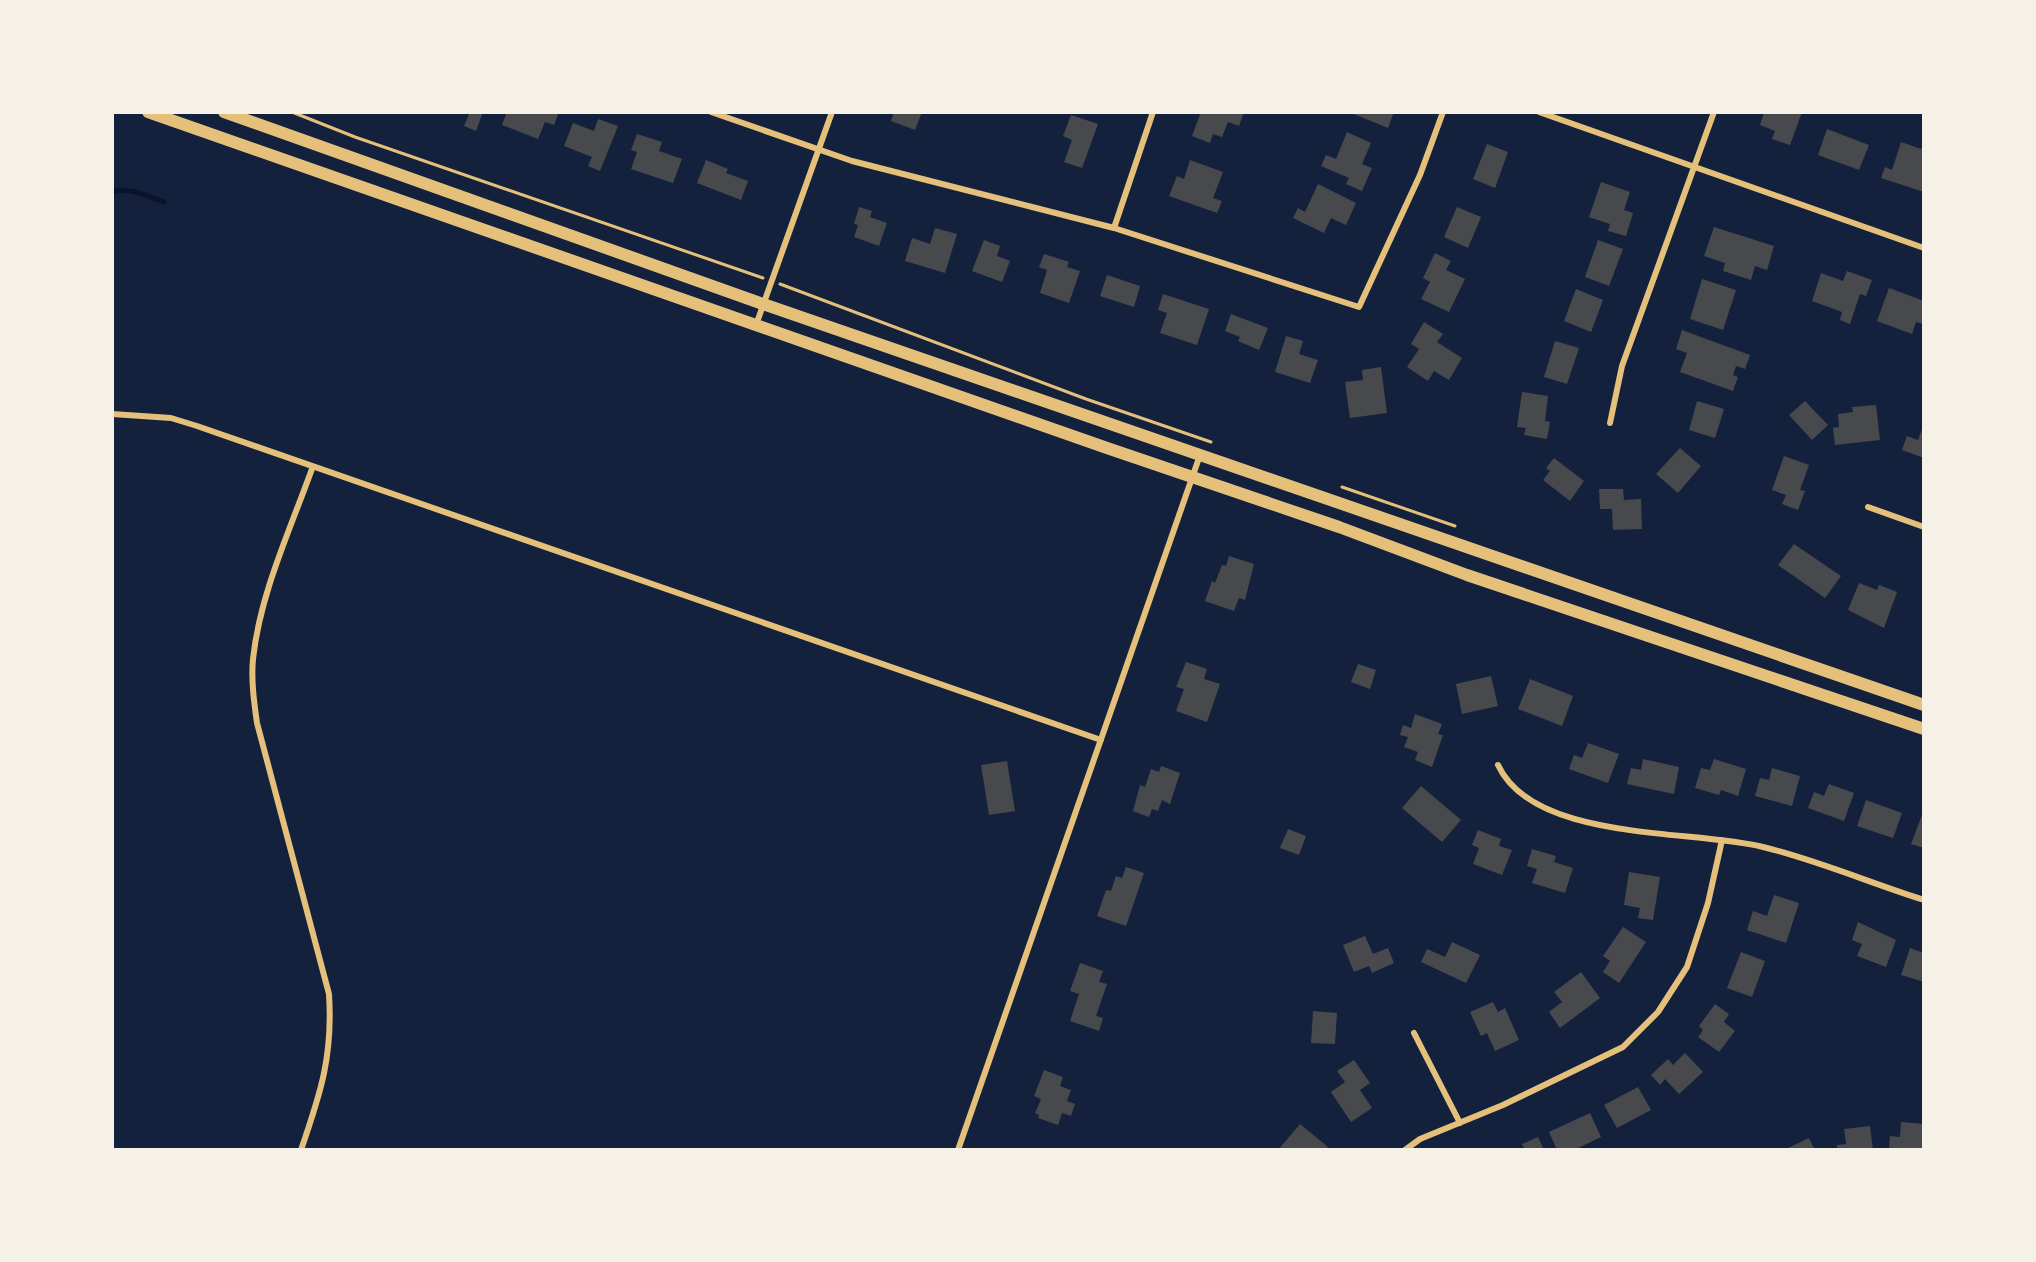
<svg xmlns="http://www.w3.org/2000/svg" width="2036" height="1262" font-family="Montserrat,sans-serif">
  <rect width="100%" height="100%" fill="#14213d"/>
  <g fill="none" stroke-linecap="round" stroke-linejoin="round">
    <path stroke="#0b132b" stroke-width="5" d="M112,192C127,186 150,197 164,202"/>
  </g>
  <path fill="#48494c" d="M470,112H483L476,131L464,126Z
    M507,112H559L554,125L545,122L538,139L502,125Z
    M894,112H922L915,130L891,121Z
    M1201,112H1244L1239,126L1228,122L1222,137L1213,134L1210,143L1192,136Z
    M1349,112H1394L1388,128Z
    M1764,112H1802L1790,145L1772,139L1775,131L1760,125Z
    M1071,115L1098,124L1082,168L1064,162L1072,140L1063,136Z
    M598,119L618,126L600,171L588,166L592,157L564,146L573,123L594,131Z
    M1827,129L1869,145L1859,170L1818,155Z
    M1347,132L1371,143L1362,164L1372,168L1362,191L1346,184L1349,178L1321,166L1326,155L1336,159Z
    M637,134L662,142L659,151L682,159L673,183L631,169L637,152L631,150Z
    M1901,142L1921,149L1924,143V192L1881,178L1885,167L1892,170Z
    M1487,144L1508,152L1495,188L1473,179Z
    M706,160L728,169L726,173L748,181L741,200L697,183Z
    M1190,160L1223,172L1213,198L1222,201L1217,213L1169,196L1177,176L1184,179Z
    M1601,182L1630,192L1624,210L1633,213L1626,236L1608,231L1610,224L1589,217Z
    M1318,184L1356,203L1346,225L1331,218L1324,233L1293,218L1298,208L1305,212Z
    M859,207L872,211L870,217L887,223L879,246L854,237L858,225L854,224Z
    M1457,207L1481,217L1468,248L1444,237Z
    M1714,227L1774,246L1767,270L1755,266L1751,280L1723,271L1725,263L1704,256Z
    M935,228L957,234L945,273L905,261L912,238L930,244Z
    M984,240L1000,246L997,256L1010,261L1002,282L972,271Z
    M1598,240L1623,249L1609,286L1585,277Z
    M1435,253L1451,261L1446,270L1465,279L1449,312L1421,299L1430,282L1423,278Z
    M1044,254L1069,262L1067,267L1080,271L1069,303L1040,293L1047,270L1039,267Z
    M1847,271L1872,280L1866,296L1860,294L1850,324L1840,320L1842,312L1812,301L1821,273L1843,281Z
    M1107,275L1140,286L1134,307L1100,296Z
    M1702,279L1736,290L1723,330L1690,319Z
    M1889,288L1924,301V322L1923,324L1916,322L1912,334L1877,321Z
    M1576,289L1603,300L1591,332L1564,321Z
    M1163,294L1209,309L1197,345L1160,333L1167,313L1158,310Z
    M1231,314L1268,328L1259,350L1238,341L1240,337L1225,331Z
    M1424,322L1443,334L1437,342L1462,358L1449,380L1434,371L1428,381L1407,367L1419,349L1411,344Z
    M1682,330L1750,355L1745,369L1736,366L1733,375L1738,377L1733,391L1680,372L1687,353L1676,349Z
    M1286,336L1303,341L1299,354L1318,360L1310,383L1275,372Z
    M1555,341L1579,348L1567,384L1544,377Z
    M1381,367L1387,413L1350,418L1345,382L1363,380L1362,370Z
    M1522,392L1548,396L1545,421L1550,422L1547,439L1524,435L1526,428L1517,427Z
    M1697,401L1724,409L1715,438L1689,430Z
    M1805,401L1828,425L1812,440L1789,415Z
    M1876,405L1880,440L1835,445L1833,428L1839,427L1838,414L1853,412L1852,407Z
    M1923,427L1924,458L1902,450L1907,436L1918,440Z
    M1680,448L1701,466L1678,493L1656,474Z
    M1784,456L1809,465L1800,490L1805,491L1798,510L1782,504L1786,495L1772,490Z
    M1554,458L1584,481L1570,501L1543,480L1550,471L1546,468Z
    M1599,489H1623L1624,500L1641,499L1642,529L1613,530L1612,509H1600Z
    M1794,544L1841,576L1825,598L1778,565Z
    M1229,556L1254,564L1245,600L1239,598L1234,611L1205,601L1212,581L1215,583L1222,565L1226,566Z
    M1859,583L1877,590L1879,585L1897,592L1884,628L1848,610Z
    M1186,662L1207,669L1204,679L1220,684L1207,722L1176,711L1184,689L1176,687Z
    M1358,664L1376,670L1370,689L1351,682Z
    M1491,676L1498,706L1462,714L1456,684Z
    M1530,679L1573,696L1562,726L1518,709Z
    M1415,714L1442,724L1438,734L1443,735L1432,767L1415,760L1418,752L1404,747L1408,737L1400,735L1403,725L1411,728Z
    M1588,743L1619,754L1608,783L1569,769L1574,755L1582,758Z
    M1643,759L1679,767L1674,794L1627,784L1631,768L1641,770Z
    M1714,759L1746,769L1738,796L1721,790L1719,795L1695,788L1701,768L1710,770Z
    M1007,761L1015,811L989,815L981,765Z
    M1161,766L1180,773L1170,804L1162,800L1158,811L1152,809L1149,817L1133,811L1140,785L1145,787L1151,769L1159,772Z
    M1772,768L1800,776L1792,806L1755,796L1760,778L1769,780Z
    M1829,784L1854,793L1844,821L1808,808L1814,792L1824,796Z
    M1421,786L1461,820L1442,842L1402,808Z
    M1866,800L1902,813L1893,838L1857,826Z
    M1922,815L1924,816V848L1911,844Z
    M1288,829L1306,836L1299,855L1280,848Z
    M1478,830L1501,839L1499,846L1512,850L1502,875L1473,864L1479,848L1472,845Z
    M1532,849L1556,856L1554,862L1573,868L1565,893L1532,883L1537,869L1527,866Z
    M1126,867L1144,873L1126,926L1097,916L1106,890L1111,891L1116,876L1122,878Z
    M1629,872L1660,877L1653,920L1638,918L1640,908L1624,905Z
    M1774,895L1799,903L1786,943L1747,930L1753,911L1767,916Z
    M1858,922L1896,940L1886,967L1857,956L1862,944L1852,940Z
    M1623,927L1646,942L1619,983L1603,972L1610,961L1603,956Z
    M1365,936L1373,954L1388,948L1394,963L1372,973L1369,966L1354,972L1343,945Z
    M1452,942L1480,955L1466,983L1421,962L1427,949L1445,957Z
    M1910,948L1924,953V982L1901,975Z
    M1741,952L1765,961L1752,997L1727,988Z
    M1080,963L1103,971L1099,982L1107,984L1096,1016L1103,1018L1099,1031L1070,1021L1079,994L1070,991Z
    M1581,972L1600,998L1560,1028L1549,1012L1562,1002L1554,992Z
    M1493,1002L1498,1012L1505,1008L1519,1040L1495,1051L1487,1033L1481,1036L1470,1012Z
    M1715,1004L1729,1014L1724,1022L1735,1031L1719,1052L1698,1037L1703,1030L1699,1026Z
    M1313,1011L1337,1013L1335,1044L1311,1043Z
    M1685,1053L1703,1072L1679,1094L1665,1079L1660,1085L1651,1075L1668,1059L1673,1065Z
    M1354,1060L1370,1083L1360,1090L1372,1108L1351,1122L1331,1092L1345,1082L1337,1071Z
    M1044,1070L1063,1077L1060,1086L1071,1090L1067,1101L1075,1104L1071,1116L1062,1113L1058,1125L1038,1118L1039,1115L1035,1113L1041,1099L1034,1096Z
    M1638,1087L1651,1110L1617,1128L1604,1105Z
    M1590,1113L1601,1137L1574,1150H1557L1549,1132Z
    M1901,1122L1924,1124V1150H1889L1890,1136L1900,1137Z
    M1300,1124L1328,1147L1325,1150H1278Z
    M1870,1126L1873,1150H1837V1145L1846,1144L1844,1129Z
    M1538,1137L1544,1150H1525L1522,1144Z
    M1809,1138L1815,1150H1784Z"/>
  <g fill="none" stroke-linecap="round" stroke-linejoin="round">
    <path stroke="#e5c07b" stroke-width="3" d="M292,112L355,137L763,278
      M780,284L1086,399L1211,442
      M1342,487L1455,526"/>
    <path stroke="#e5c07b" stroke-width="6" d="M711,112L852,161L1114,228L1359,307L1420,175L1443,112
      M1539,112L1924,248
      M1114,228L1153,112
      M756,325L832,112
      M112,414L171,418L197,426L1101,740
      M1610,423L1622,366L1714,112
      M1868,507L1924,527
      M1498,765C1534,842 1690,829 1763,847C1817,860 1870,883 1924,900
      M1414,1033L1460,1123
      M301,1150C321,1092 333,1055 329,994L257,723C254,702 251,680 253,659C260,593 291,528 313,466
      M958,1150L1200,455
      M1405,1150L1420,1139L1503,1105L1623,1047L1658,1012L1687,967L1708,903L1722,840"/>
    <path stroke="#e5c07b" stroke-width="12" d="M148,112L1107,448L1339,527L1467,575L1924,729
      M224,112L763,304L1924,705"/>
  </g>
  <rect width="2036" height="1262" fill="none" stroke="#f6f1e7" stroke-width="228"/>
</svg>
